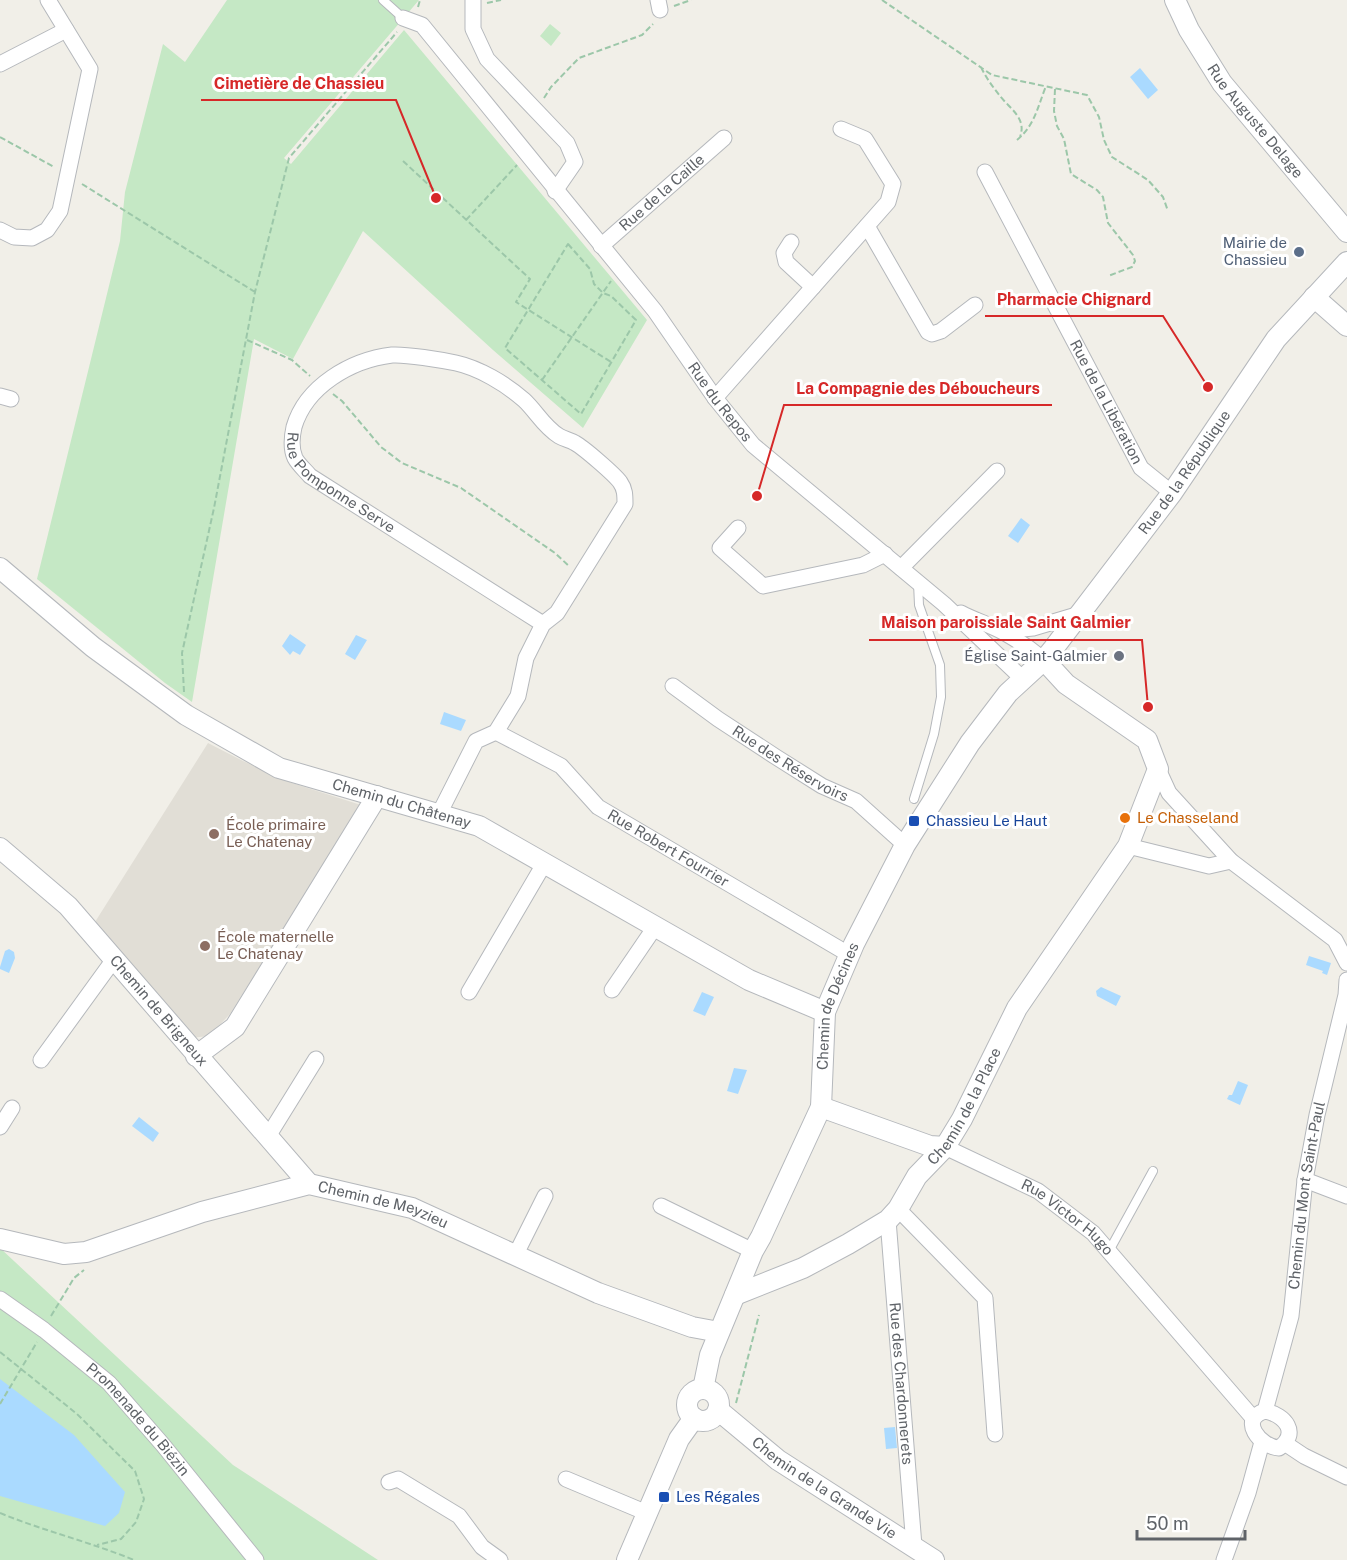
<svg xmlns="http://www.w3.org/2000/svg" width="1347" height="1560" font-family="'Public Sans',sans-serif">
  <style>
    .education { fill: #e1ded6 }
    .green { fill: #c5e8c5 }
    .water { fill: #aadaff }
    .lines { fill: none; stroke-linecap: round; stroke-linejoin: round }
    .service-casing { stroke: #b5b8bc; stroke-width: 10 }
    .minor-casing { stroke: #b5b8bc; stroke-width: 17 }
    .tertiary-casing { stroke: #b5b8bc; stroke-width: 22 }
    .path { stroke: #9cc7a9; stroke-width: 2; stroke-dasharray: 6 3; stroke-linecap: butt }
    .service { stroke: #fff; stroke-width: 8 }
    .minor { stroke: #fff; stroke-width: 15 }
    .tertiary { stroke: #fff; stroke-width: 20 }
    .service-dot { fill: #5c6f8a; stroke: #fff; stroke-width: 2 }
    .worship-dot { fill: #6b7280; stroke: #fff; stroke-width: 2 }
    .food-dot { fill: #e8710a; stroke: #fff; stroke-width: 2 }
    .transit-dot { fill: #1a4fb4; stroke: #fff; stroke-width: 2 }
    .education-dot { fill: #8d6e63; stroke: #fff; stroke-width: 2 }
    .labels { text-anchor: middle; stroke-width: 6; stroke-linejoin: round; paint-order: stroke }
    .street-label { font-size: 15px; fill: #5f6368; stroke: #fff }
    .service-label { font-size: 15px; fill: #4e5e75; stroke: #fff; text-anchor: end }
    .worship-label { font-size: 15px; fill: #5b616d; stroke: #fff; text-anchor: end }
    .food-label { font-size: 15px; fill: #c56008; stroke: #fff; text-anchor: start }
    .transit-label { font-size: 15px; fill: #164399; stroke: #fff; text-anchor: start }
    .education-label { font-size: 15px; fill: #785e54; stroke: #fff; text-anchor: start }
    .leader { fill: none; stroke: #d62828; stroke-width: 2 }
    .callout-dot { fill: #d62828; stroke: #fff; stroke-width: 2 }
    .callout-label { font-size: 16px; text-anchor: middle; font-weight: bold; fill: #d62828; stroke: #fff; stroke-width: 6; stroke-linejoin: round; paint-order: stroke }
  </style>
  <rect width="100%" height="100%" fill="#f1efe8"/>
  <path class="education" d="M208 743 243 761 292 783 361 805 230 1014 209 1036 190 1038 95 922Z"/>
  <path class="green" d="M227 0H419L284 158 291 164 404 30 647 320 583 428 493 350 363 231 293 359 254 339 192 702 165 683 37 579 120 241 125 192 163 44 185 62Z
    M550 24 561 33 551 46 540 36Z
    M0 1248 233 1465 378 1560H0Z"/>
  <path class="water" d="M1140 68 1158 90 1148 99 1130 77Z
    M1021 518 1030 525 1018 543 1008 536Z
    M290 634 306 645 300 655 293 651 290 655 282 646Z
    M356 635 367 640 355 660 345 654Z
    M444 712 466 720 461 731 440 724Z
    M9 949 14 952 15 958 9 973 0 969V967L5 951Z
    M1309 956 1331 963 1327 975 1322 973 1323 971 1306 965Z
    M1101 987 1121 996 1116 1006 1097 996 1096 991Z
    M702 992 714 997 705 1016 693 1011Z
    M734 1068 747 1070 738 1094 727 1091Z
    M1238 1081 1248 1085 1240 1105 1227 1099 1229 1095H1232Z
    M139 1117 159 1133 153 1142 132 1126Z
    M0 1379 74 1435 125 1492 119 1513 105 1526 0 1496Z
    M895 1427 897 1448 886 1449 884 1428Z"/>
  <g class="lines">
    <defs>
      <path id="service" d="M383 0 403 18
        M914 799 934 734 941 697 940 665 919 605 918 583
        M1109 1251 1153 1171"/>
      <g id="minor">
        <path d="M473 0V29L487 59 567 143 575 162 555 191"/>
        <path d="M658 0 660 10"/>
        <path id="s1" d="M403 18 422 25 655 311 715 398 753 445 944 604 1023 679"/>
        <path d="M0 64 66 30"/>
        <path id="s2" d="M985 172 1141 468 1172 493"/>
        <path d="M867 226 928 332 932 334 941 331 975 305"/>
        <path d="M0 230 14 237 32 238 47 230 60 211 90 69 48 0"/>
        <path d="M791 242 784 253 786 262 813 287"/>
        <path id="s3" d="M601 246 724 138"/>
        <path d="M0 396 11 399"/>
        <path d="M715 398 888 202 893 184 865 139 841 129"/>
        <path d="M738 528 720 548 763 586 863 565 885 554"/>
        <path d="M901 568 997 471"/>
        <path d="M961 613C976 621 991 625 1005 633 1019 641 1032 650 1044 660"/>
        <path d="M1002 631 1033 628 1080 614"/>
        <path id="s4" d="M673 686 718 719 776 757 822 786 856 801 905 845"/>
        <path id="s5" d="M496 732 561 766 598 807 850 955"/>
        <path d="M1158 769 1169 793 1231 861 1335 940 1347 963"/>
        <path id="s6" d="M439 814 476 741 496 732 518 696 526 658 543 624 557 613 625 504C625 495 625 489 620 482 614 474 584 448 575 443 570 440 564 439 559 436 544 427 536 411 524 400 506 384 479 368 456 363 441 360 406 354 392 355 351 360 306 386 294 427 292 436 291 449 295 458 298 464 305 470 310 476L543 624"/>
        <path d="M1128 846 1209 866 1231 861"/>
        <path d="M612 990 655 927"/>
        <path d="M469 992 544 864"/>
        <path d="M41 1060 115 958"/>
        <path d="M0 1127 12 1108"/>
        <path d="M267 1138 316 1059"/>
        <path id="s7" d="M945 1147 1038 1191 1093 1233 1253 1418"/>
        <path d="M1305 1180 1347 1196"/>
        <path d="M661 1206 753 1251"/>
        <path d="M898 1209 985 1298 995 1434"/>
        <path id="s8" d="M888 1220 914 1546"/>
        <path d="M516 1254 545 1196"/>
        <path id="s9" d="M0 1299 44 1330 109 1383 163 1445 256 1560"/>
        <path id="s10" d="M1265 1411 1291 1316 1305 1180 1317 1115 1346 995 1347 980"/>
        <path d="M1265 1411C1285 1415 1300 1433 1279 1448 1260 1447 1238 1419 1265 1411Z"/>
        <path d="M1286 1444 1304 1456 1347 1477"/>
        <path d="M566 1479 647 1513"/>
        <path d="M389 1482 398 1479 459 1516 482 1547 500 1560"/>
        <path d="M1224 1560 1248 1493 1262 1442"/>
      </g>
      <g id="tertiary">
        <path id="s11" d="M1175 0 1189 30 1222 83 1347 232"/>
        <path d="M1314 297 1347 326"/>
        <path id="s12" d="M0 568 93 647 186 715 279 768 479 826 749 980 825 1012"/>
        <path id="s13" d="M0 848 68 906 309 1184"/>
        <path d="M196 1056 235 1027 377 796"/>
        <path d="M821 1107 930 1146 945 1147"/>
        <path id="s14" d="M0 1239 64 1254 86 1252 202 1212 309 1184 412 1208 598 1293 692 1327 719 1332"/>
        <path id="s15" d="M735 1295 803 1268 848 1244 888 1220 898 1209 917 1176 945 1147 962 1119 1017 1008 1128 846 1158 769 1147 740 1066 684 1044 660"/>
        <path id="s16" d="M703 1389 710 1355 753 1251 761 1237 821 1107 825 1012 854 944 905 845 970 743 1008 693 1044 660 1053 649 1172 493 1276 339 1347 262"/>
        <circle cx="703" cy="1405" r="16"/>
        <path id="s17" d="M718 1410 778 1460 934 1560"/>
        <path d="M627 1560 679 1439 694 1418"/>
      </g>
    </defs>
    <use href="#service" class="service-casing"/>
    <use href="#minor" class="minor-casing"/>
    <use href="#tertiary" class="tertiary-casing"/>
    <path class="path" d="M882 0 992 75 1087 95 1099 117 1104 140 1112 157 1148 180 1163 197 1168 211
      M487 3 501 0
      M674 6 691 0
      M418 7 420 0
      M981 67C986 78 993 87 1000 96 1010 109 1027 118 1020 137
      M1055 89 1054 111 1057 126 1064 139 1071 174 1097 190 1103 197 1108 223 1133 255 1135 261 1132 267 1108 276
      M544 98 551 87 579 58 642 35 653 24
      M0 137 54 167
      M1017 140C1035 125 1038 106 1046 86
      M403 161 530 279 516 302 611 362
      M82 184 255 292
      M466 220 517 165
      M568 244 590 269 594 284 603 293 611 296 636 320 581 414 505 348Z
      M247 340 292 360 310 376
      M542 380 611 281
      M333 394 342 401 381 447 402 463 461 488 555 553 570 567
      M184 692 182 653 214 508 255 292 289 158 397 32
      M51 1316 74 1278 84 1270
      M0 1352 77 1414 135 1471 144 1499 136 1522 121 1539 97 1545
      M736 1403 759 1315
      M0 1404 37 1342
      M0 1513C44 1531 90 1542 134 1560"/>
    <use href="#service" class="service"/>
    <use href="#minor" class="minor"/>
    <use href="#tertiary" class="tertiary"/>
  </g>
  <circle class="service-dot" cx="1299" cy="252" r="6"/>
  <circle class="worship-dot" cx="1119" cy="656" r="6"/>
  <circle class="food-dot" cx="1125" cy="818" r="6"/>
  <g class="transit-dot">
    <rect x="908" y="815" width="12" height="12" rx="3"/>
    <rect x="658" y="1491" width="12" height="12" rx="3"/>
  </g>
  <g class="education-dot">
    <circle cx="214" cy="834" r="6"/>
    <circle cx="205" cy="946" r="6"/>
  </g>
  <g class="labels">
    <g class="street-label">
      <text dy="5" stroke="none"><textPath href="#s11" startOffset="146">Rue Auguste Delage</textPath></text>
      <text dy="5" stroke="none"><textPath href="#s3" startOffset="81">Rue de la Caille</textPath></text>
      <text dy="5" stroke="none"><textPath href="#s1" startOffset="501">Rue du Repos</textPath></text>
      <text dy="5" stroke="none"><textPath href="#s2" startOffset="260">Rue de la Libération</textPath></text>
      <text dy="5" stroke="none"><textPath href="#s16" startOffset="1054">Rue de la République</textPath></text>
      <text dy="5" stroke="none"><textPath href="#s6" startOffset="870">Rue Pomponne Serve</textPath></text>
      <text dy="5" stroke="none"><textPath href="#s4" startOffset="141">Rue des Réservoirs</textPath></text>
      <text dy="5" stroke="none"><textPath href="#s12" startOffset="472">Chemin du Châtenay</textPath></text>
      <text dy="5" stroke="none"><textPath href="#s5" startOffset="210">Rue Robert Fourrier</textPath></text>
      <text dy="5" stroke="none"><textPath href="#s16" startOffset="410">Chemin de Décines</textPath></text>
      <text dy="5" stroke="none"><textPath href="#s13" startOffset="228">Chemin de Brigneux</textPath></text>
      <text dy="5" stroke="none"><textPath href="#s15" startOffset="309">Chemin de la Place</textPath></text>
      <text dy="5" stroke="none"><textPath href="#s10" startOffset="220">Chemin du Mont Saint-Paul</textPath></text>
      <text dy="5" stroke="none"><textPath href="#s14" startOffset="398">Chemin de Meyzieu</textPath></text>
      <text dy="5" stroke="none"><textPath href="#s7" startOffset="142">Rue Victor Hugo</textPath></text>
      <text dy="5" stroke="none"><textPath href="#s8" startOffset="164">Rue des Chardonnerets</textPath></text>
      <text dy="5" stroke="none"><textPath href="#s9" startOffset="184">Promenade du Biézin</textPath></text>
      <text dy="5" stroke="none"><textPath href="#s17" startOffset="132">Chemin de la Grande Vie</textPath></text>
    </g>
    <g class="service-label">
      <text x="1287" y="248">Mairie de<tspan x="1287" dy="17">Chassieu</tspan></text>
    </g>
    <g class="worship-label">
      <text x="1107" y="661">Église Saint-Galmier</text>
    </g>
    <g class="food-label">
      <text x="1137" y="823">Le Chasseland</text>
    </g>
    <g class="transit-label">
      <text x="926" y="826">Chassieu Le Haut</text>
      <text x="676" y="1502">Les Régales</text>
    </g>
    <g class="education-label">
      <text x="226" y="830">École primaire<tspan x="226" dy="17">Le Chatenay</tspan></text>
      <text x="217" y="942">École maternelle<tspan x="217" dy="17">Le Chatenay</tspan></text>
    </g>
  </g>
  <path class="leader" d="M436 198L396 100H201M1208 387L1163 316H985M757 496L784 405H1052M1148 707L1142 640H869"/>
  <g class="callout-dot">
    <circle cx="436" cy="198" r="6"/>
    <circle cx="1208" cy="387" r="6"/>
    <circle cx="757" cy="496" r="6"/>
    <circle cx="1148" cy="707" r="6"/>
  </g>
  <g class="callout-label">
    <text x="299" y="89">Cimetière de Chassieu</text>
    <text x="1074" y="305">Pharmacie Chignard</text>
    <text x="918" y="394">La Compagnie des Déboucheurs</text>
    <text x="1006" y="628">Maison paroissiale Saint Galmier</text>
  </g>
  <path d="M1137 1530v9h108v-9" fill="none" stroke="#5f6368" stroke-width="3"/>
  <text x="1146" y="1530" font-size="18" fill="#5f6368" stroke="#ffffff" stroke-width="4.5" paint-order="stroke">50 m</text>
</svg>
